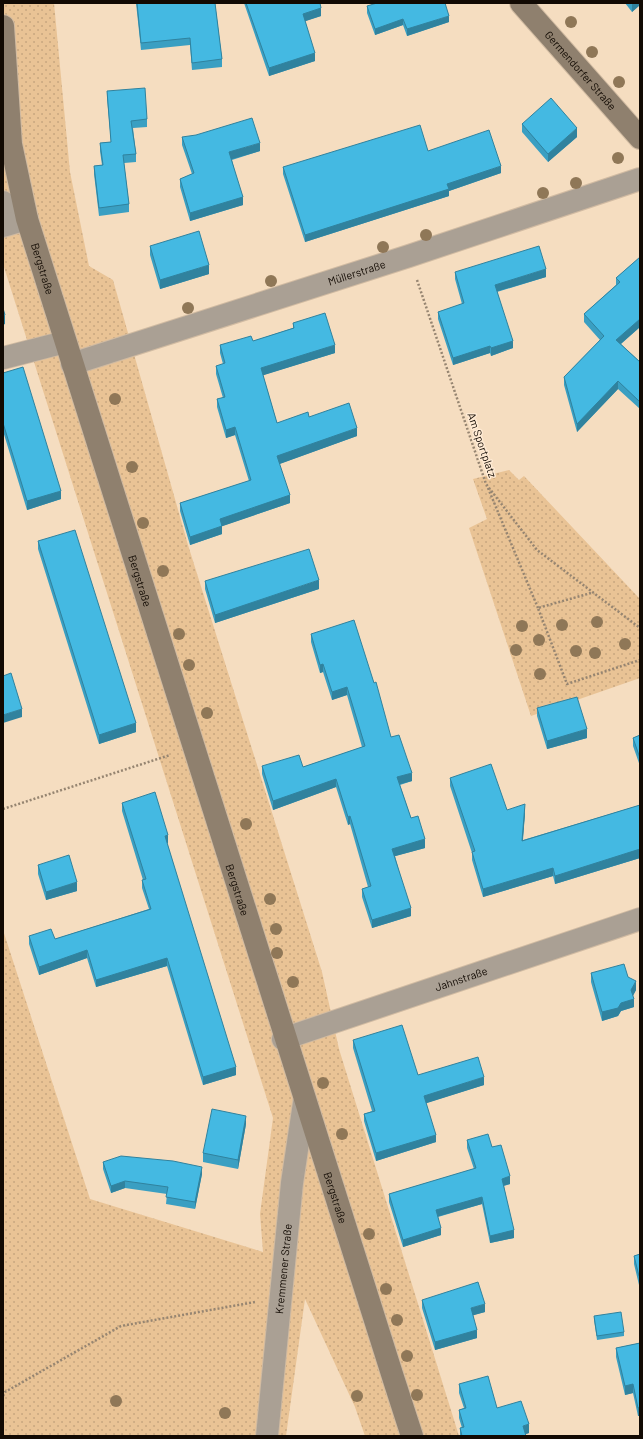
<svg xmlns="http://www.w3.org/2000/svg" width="643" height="1439" font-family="Barlow,sans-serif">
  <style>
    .grass { fill: url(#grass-dots) }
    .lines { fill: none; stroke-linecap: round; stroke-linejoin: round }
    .street-casing { stroke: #d1bba2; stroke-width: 24 }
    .secondary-casing { stroke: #d1bba2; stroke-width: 24 }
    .path { stroke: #968571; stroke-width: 2.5; stroke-dasharray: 2 2; stroke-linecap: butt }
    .street { stroke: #aaa094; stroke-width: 22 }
    .secondary { stroke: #8f806e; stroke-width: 22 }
    .tree { fill: #8f7757 }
    .wall { fill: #3a9fc2 }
    .shaded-wall { fill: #30829e }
    .building { fill: #44b9e2; stroke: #30829e }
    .labels { text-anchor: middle; stroke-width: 3; stroke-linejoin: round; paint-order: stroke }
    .street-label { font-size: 11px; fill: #120a03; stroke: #ffebd4 }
  </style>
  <defs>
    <pattern id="grass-dots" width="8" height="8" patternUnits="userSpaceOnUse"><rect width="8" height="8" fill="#e9c395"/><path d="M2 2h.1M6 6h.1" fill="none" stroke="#c7a67f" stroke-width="1.8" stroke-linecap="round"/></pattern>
  </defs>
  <rect width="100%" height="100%" fill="#f5ddc0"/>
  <path class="grass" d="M3 3H54L70 172 89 266 113 280 188 545 322 972 339 1049 459 1436H365L355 1407 305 1299 286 1436H3V930L90 1199 263 1252 260 1214 273 1118 3 264Z
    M509 470 519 480 524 476 640 599V678L531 716 469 528 487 519 473 479Z"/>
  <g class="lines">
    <defs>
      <g id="street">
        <path d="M3 202 27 219"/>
        <path d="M3 226 27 219"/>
        <path d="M3 358 65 342"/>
        <path id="s1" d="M72 364 409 256 640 179"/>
        <path id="s2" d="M283 1039 640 919"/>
        <path id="s3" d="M267 1436 292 1183 304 1103"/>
      </g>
      <g id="secondary">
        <path id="s4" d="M521 3 640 138"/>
        <path id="s5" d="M3 26 11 144 27 219C153 625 281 1031 412 1436"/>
      </g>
    </defs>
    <use href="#street" class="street-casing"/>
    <use href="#secondary" class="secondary-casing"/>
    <path class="path" d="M417 280 486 484 537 550 640 628
      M488 488 538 608
      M591 593 538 608 567 684 640 660
      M3 809 170 755
      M3 1396 5 1392 121 1326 255 1302"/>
    <use href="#street" class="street"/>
    <use href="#secondary" class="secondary"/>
  </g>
  <g class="tree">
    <circle cx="571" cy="22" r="6"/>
    <circle cx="592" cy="52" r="6"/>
    <circle cx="619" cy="82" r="6"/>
    <circle cx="618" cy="158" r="6"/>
    <circle cx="576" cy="183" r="6"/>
    <circle cx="543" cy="193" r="6"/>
    <circle cx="426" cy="235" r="6"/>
    <circle cx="383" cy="247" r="6"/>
    <circle cx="271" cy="281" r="6"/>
    <circle cx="188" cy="308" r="6"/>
    <circle cx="115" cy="399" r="6"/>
    <circle cx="132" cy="467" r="6"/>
    <circle cx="143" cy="523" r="6"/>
    <circle cx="163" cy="571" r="6"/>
    <circle cx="597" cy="622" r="6"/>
    <circle cx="562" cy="625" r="6"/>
    <circle cx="522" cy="626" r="6"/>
    <circle cx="179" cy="634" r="6"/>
    <circle cx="539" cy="640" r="6"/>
    <circle cx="625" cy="644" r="6"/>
    <circle cx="516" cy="650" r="6"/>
    <circle cx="576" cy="651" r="6"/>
    <circle cx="595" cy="653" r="6"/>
    <circle cx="189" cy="665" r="6"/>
    <circle cx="540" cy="674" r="6"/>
    <circle cx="207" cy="713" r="6"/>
    <circle cx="246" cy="824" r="6"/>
    <circle cx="270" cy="899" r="6"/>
    <circle cx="276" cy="929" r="6"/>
    <circle cx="277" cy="953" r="6"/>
    <circle cx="293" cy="982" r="6"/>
    <circle cx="323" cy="1083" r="6"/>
    <circle cx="342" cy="1134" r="6"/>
    <circle cx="369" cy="1234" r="6"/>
    <circle cx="386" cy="1289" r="6"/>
    <circle cx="397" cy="1320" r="6"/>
    <circle cx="407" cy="1356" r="6"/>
    <circle cx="417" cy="1395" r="6"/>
    <circle cx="357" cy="1396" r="6"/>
    <circle cx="116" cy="1401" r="6"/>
    <circle cx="225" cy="1413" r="6"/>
  </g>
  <path class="wall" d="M136 3H215L222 59V67L192 70 190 45 141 50Z
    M244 3H320L321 16 305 21 315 61 269 76Z
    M625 3H640V5L632 12Z
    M367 6 449 22 407 36 403 25 375 35 367 13Z
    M107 91 147 119V127L133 128 136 154V162L124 163 129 204V212L99 216 94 174V166L102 165 100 151V143L111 142 107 98Z
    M522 124 577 137 548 162 522 132Z
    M182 137 260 151 232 160 243 205 190 221 180 187V179L192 174 182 145Z
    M428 151 501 173 449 191V196L305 242 283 174V167Z
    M150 246 209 274 160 289 150 255Z
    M640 257V327L621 344 640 362V409L618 389 577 432 564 385V377L600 340 584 322V314L616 285V278Z
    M455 272 546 277 497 292 513 348 491 356 490 353 453 365 438 319V312L462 304 455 279Z
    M293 323 335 353 263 375 277 423 309 417 357 436 279 464 290 503 222 526V534L190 545 180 511V503L249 481 235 435 226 438 217 407V399L223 398 216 374V366L223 364 220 353V345L253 341 293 328Z
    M3 373 61 499 27 510 3 431Z
    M38 541 136 732 99 744 38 549Z
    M205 581 319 589 215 623 205 589Z
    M311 634 391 737 412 781 400 785 411 818 425 848 395 856 411 916 372 928 362 897V889L368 887 350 824 348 825 336 787 273 810 262 774V766L303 767 362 747 347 695 332 700 323 672 320 673 311 642Z
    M537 708 587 738 547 749 537 716Z
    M640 735V766L633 746V738Z
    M450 778 507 810 525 813 523 840 640 805V858L555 884 553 876 483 897 472 860V853L450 786Z
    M122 803 168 843H167L236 1075 203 1085 167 966 96 987 87 958 39 975 29 944V936L55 939 149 909 142 888V880H143L122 811Z
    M38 865 77 891 46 900 38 874Z
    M591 973 628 977 636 990 633 996 634 1007 621 1011 618 1016 602 1021 591 982Z
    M353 1040 418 1075 484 1085 426 1103 436 1142 376 1161 364 1121V1114L372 1111 353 1048Z
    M246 1124 238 1169 203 1162V1153Z
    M467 1140 492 1147 510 1184 504 1186 514 1238 490 1243 482 1204 438 1217 441 1235 403 1247 389 1202V1194L474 1169 467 1148Z
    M103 1162 202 1174 195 1209 166 1204 167 1194 125 1188 111 1193 103 1169Z
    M640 1254V1285H639L634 1264V1256Z
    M422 1300 485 1312 473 1315 477 1338 435 1350 422 1308Z
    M594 1316 624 1332V1336L597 1340 594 1320Z
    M640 1343V1416H638L633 1393 625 1395 616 1357V1348Z
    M459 1384 497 1408 529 1433 525 1434 526 1436H460V1428H462L459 1418V1410L464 1408 459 1393Z"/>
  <path class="shaded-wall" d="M633 3H640V5L632 12V4Z
    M321 8V16L303 22V14Z
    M449 16V22L407 36V29Z
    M403 19V25L375 35V29Z
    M315 53V61L269 76V68Z
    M577 128V137L548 162V154Z
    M260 143V151L229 160V152Z
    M501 166V173L449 191V196L305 242V235L447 184Z
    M243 197V205L190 221V213Z
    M209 265V274L160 289V280Z
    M546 269V277L495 292V285Z
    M5 315V324L3 325V316Z
    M640 319V327L616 348V340Z
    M513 341V348L491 356V348Z
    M335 345V353L261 376V368Z
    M490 346V353L453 365V358Z
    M618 381V389L577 432V424Z
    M235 427V435L226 438V430Z
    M357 428V436L277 465V456Z
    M61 491V499L27 510V501Z
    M290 495V503L220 527V519Z
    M222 526V534L190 545V537Z
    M319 580V589L215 623V615Z
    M323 664V672L320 673V665Z
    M347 687V695L332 700V692Z
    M22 709V717L3 723V715Z
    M136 723V732L99 744V735Z
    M587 729V738L547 749V741Z
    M412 773V781L397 785V777Z
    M336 779V787L273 810V801Z
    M525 804V813L522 849V841Z
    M350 816V824L348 825V817Z
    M168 835V843L165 844V836Z
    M425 839V848L392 857V849Z
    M640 849V858L555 884V876Z
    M553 868V876L483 897V889Z
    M77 882V891L46 900V892Z
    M411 908V916L372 928V920Z
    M87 950V958L39 975V967Z
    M167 958V966L96 987V980Z
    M636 981V990L631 999V990Z
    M634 999V1007L621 1011 618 1016 602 1021V1012L621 1003Z
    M236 1067V1075L203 1085V1077Z
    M484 1077V1085L424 1104V1096Z
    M246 1116V1124L238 1169V1160Z
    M436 1135V1142L376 1161V1153Z
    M202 1167V1174L195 1209V1202Z
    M510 1176V1184L502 1186V1179Z
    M125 1181V1188L111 1193V1186Z
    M482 1197V1204L436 1217V1210Z
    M441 1228V1235L403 1247V1240Z
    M514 1230V1238L490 1243V1236Z
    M639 1276H640V1285H639Z
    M485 1304V1312L471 1316V1308Z
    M477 1330V1338L435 1350V1342Z
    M633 1384V1393L625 1395V1386Z
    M640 1407V1416H638V1408Z
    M529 1424V1433L523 1435V1426Z"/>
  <path class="building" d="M137 3H215L222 59 192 63 190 38 141 43Z
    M246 3H320L321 8 303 14 315 53 269 68Z
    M377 3H445L449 16 407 29 403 19 375 29 367 6Z
    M145 88 147 119 131 121 136 154 123 155 129 204 99 208 94 166 103 165 100 143 111 142 107 91Z
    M551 98 577 128 548 154 522 124Z
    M252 118 260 143 229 152 243 197 190 213 180 179 194 173 182 137 196 135Z
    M420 125 428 151 489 130 501 166 447 184 449 189 305 235 283 167Z
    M199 231 209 265 160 280 150 246Z
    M539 246 546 269 495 285 513 341 491 348 490 346 453 358 438 312 464 303 455 272Z
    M640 257V319L616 340 640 362V402L618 381 577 424 564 377 604 336 584 314 620 282 616 278Z
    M3 308 5 315 3 316Z
    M325 313 335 345 261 368 277 423 308 412 309 417 349 403 357 428 277 456 290 495 220 519 222 526 190 537 180 503 251 480 235 427 226 430 217 399 225 397 216 366 225 363 220 345 251 336 253 341 294 328 293 323Z
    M23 367 61 491 27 501 3 423V373Z
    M75 530 136 723 99 735 38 541Z
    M309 549 319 580 215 615 205 581Z
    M354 620 374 683 376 682 391 737 399 735 412 773 397 777 411 818 418 816 425 839 392 849 411 908 372 920 362 889 371 886 350 816 348 817 336 779 273 801 262 766 299 755 303 767 365 746 347 687 332 692 323 664 320 665 311 634Z
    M11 673 22 709 3 715V676Z
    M577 697 587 729 547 741 537 708Z
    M640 735V758L633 738Z
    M491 764 507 810 525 804 522 841 640 805V849L555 876 553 868 483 889 472 852 475 851 450 778Z
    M155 792 168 835 165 836 236 1067 203 1077 167 958 96 980 87 950 39 967 29 936 51 929 55 939 151 909 142 880 146 879 122 803Z
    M69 855 77 882 46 892 38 865Z
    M624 964 628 977 636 981 631 990 634 999 621 1003 618 1008 602 1012 591 973Z
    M402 1025 418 1075 478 1057 484 1077 424 1096 436 1135 376 1153 364 1114 375 1111 353 1040Z
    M212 1109 246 1116 238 1160 203 1153Z
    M488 1134 492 1147 501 1145 510 1176 502 1179 514 1230 490 1236 482 1197 436 1210 441 1228 403 1240 389 1194 476 1168 467 1140Z
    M121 1156 173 1161 202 1167 195 1202 166 1197 168 1187 125 1181 111 1186 103 1162Z
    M640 1254V1276H639L634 1256Z
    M478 1282 485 1304 471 1308 477 1330 435 1342 422 1300Z
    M621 1312 624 1332 597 1336 594 1316Z
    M640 1343V1407L638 1408 633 1384 625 1386 616 1348Z
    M488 1376 497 1408 521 1401 529 1424 523 1426 526 1436H462L460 1428 464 1427 459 1410 466 1408 459 1384Z"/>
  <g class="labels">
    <g class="street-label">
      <text dy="4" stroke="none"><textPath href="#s4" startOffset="90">Germendorfer Straße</textPath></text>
      <text dy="4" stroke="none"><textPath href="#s5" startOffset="247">Bergstraße</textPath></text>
      <text dy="4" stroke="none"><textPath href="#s1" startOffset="299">Müllerstraße</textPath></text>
      <text transform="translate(482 445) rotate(71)" y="4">Am Sportplatz</text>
      <text dy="4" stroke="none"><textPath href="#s5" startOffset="574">Bergstraße</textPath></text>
      <text dy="4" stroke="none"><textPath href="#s5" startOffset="898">Bergstraße</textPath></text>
      <text dy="4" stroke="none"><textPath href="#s2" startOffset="188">Jahnstraße</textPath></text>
      <text dy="4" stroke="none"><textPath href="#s5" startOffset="1221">Bergstraße</textPath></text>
      <text dy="4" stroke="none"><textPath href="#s3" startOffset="168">Kremmener Straße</textPath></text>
    </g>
  </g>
  <rect width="643" height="1439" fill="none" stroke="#120a03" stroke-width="8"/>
</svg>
